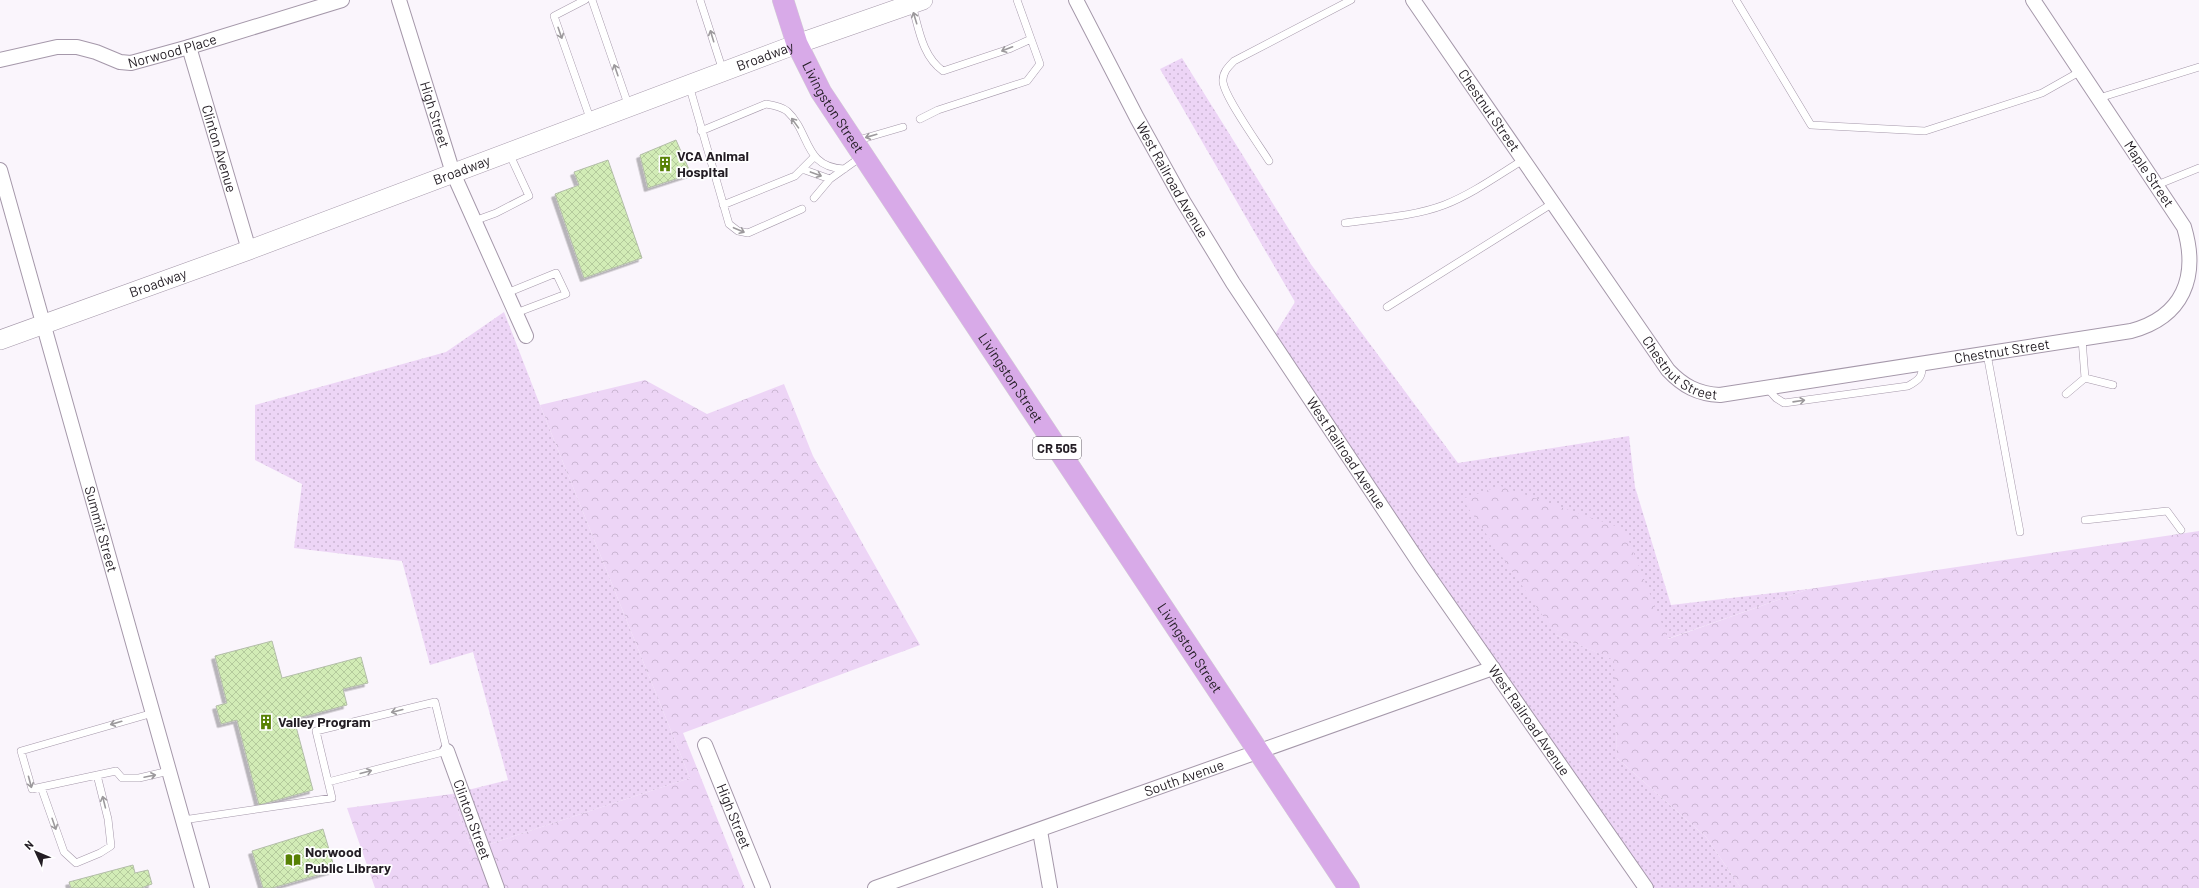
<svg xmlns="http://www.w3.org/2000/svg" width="2199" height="888" font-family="Barlow,sans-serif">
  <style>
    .grass { fill: url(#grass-dots) }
    .forest { fill: url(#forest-crowns) }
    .building { fill: url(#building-cross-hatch); stroke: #b3bda9; filter: url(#shadow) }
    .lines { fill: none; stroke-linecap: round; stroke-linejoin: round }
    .lane-casing { stroke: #a598aa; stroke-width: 8 }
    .street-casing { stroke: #a598aa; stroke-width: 16 }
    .secondary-casing { stroke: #a598aa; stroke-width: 20 }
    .primary-casing { stroke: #d3d2d3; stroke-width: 22 }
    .lane { stroke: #fff; stroke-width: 7 }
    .street { stroke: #fff; stroke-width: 14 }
    .secondary { stroke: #fff; stroke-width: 19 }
    .primary { stroke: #d8aae8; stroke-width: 21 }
    .oneway { stroke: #9c999c }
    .labels { text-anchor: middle; stroke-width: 3.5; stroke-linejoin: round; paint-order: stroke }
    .shield { fill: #fff; stroke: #656166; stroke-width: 1 }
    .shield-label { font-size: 13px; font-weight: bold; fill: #231d24 }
    .street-label { font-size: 14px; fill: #231d24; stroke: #fff }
    .poi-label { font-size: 14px; font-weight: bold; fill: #231d24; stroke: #fff; text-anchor: start }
  </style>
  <defs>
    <pattern id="grass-dots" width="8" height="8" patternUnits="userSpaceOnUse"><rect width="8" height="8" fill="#edd5f6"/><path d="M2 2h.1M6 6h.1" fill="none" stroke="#cbb6d3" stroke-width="1.8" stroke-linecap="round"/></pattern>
    <pattern id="forest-crowns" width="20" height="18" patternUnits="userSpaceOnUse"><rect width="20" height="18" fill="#edd5f6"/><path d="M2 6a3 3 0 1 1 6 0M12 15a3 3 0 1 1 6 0" fill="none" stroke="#cbb6d3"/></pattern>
    <pattern id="building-cross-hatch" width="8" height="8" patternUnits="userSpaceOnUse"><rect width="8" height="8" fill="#d2ecb6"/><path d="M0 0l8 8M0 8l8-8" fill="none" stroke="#b4ca9c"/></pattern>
    <filter id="shadow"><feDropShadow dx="-3.5" dy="3.5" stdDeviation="0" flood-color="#0004"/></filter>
  </defs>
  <rect width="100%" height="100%" fill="#faf5fc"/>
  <path class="grass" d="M1182 58 1310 263 1458 463 1629 436 1635 487 1671 605 1809 589 1667 639 1623 529 1556 635 1615 660 1617 758 1706 837 1741 888H1644L1272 339 1295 302 1160 69Z
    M504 312 540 405 690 778 472 850 452 794 508 780 473 652 430 665 402 561 294 548 302 484 255 460V405L446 352Z"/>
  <path class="forest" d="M645 380 707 414 784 384 813 456 920 645 683 733 745 888H375L347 808 452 794 472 850 690 778 540 405Z
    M1500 486 1624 529 1668 639 1809 589 2199 531V888H1741L1706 837 1617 758 1614 660 1556 635 1462 499Z"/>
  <path class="building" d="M676 140 691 174 648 188 640 155Z
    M608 160 642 258 584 278 555 194 579 185 574 172Z
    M272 641 282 678 361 657 368 683 343 689 347 705 294 719 313 790 259 805 237 720 221 724 216 706 227 703 215 656Z
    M323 829 335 870 272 888H263L252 851Z
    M133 865 135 873 148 870 152 884 141 888H71L69 882Z"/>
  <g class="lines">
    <defs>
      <path id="lane" d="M585 0 554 16 591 121
        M592 0 629 107
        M700 0 723 71
        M1736 0 1811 125 1925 131 2042 93 2081 71
        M912 5C919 29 922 56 943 71L1009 49 1031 39 1017 0
        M689 85 729 224 738 231 748 233 802 209
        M2099 98 2199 67
        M920 119 938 110 1027 81 1040 64 1031 39
        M701 131 766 104C772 105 782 107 787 111 811 133 803 167 844 169
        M855 141 903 127
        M1269 161C1259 145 1225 98 1223 82 1222 73 1228 67 1234 61L1351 0
        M802 169 830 179
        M2157 185 2199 168
        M814 198 830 179 861 157
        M723 205 795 176 814 157
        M474 221 496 213 529 196 509 153
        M1345 223C1377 218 1412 217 1444 205 1472 194 1497 176 1523 160
        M507 293 556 273 566 294 516 313
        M1387 307 1553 203
        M2082 339 2085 378 2113 385
        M1987 354 2020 532
        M1767 388 1776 398 1784 403 1908 386C1919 380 1923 377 1922 364
        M2066 394 2085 378
        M2085 520 2167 511 2181 530
        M153 713 21 751 32 789 116 771 122 778H139L169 771
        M41 787 64 852 76 863 100 853 111 846 108 819 97 775
        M183 820 332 798 316 731 435 702 447 751 328 782"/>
      <g id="street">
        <path id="s1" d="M399 0 453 173 526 336"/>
        <path id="s2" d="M1076 0 1137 118 1183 201 1233 283 1422 567 1646 888"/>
        <path id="s3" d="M1413 0 1668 370C1683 386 1698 394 1720 395L2131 331C2183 317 2199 277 2184 227L2033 0"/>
        <path id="s4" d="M189 47 249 250"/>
        <path id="s5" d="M0 60 57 47H77L96 52 120 62 131 63 189 47 342 0"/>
        <path id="s6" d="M0 170 202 888"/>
        <path id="s7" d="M705 745 763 888"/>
        <path id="s8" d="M447 751 497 888"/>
        <path d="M1040 831 1050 888"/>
        <path id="s9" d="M875 888 1493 668"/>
      </g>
      <g id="secondary">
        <path id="s10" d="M0 340 249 250 797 44 923 0"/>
      </g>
      <g id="primary">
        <path id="s11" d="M783 0 797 44 821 92 1349 888"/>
      </g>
    </defs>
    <use href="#lane" class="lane-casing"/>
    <use href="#street" class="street-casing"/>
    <use href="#secondary" class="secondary-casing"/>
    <use href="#primary" class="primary-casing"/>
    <use href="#lane" class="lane"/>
    <use href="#street" class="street"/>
    <use href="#secondary" class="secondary"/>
    <use href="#primary" class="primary"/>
  </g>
  <defs><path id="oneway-shaft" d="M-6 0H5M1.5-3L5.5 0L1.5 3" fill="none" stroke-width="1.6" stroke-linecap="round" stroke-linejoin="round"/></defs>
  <g class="oneway">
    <use href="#oneway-shaft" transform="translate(915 18) rotate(-107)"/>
    <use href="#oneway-shaft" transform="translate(560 33) rotate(71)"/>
    <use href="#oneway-shaft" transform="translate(712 36) rotate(-107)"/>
    <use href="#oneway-shaft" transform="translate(1007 49) rotate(159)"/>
    <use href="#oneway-shaft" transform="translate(616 70) rotate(-109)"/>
    <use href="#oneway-shaft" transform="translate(795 123) rotate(-126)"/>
    <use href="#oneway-shaft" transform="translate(871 136) rotate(164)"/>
    <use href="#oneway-shaft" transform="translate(816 174) rotate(20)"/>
    <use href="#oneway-shaft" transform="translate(739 230) rotate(23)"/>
    <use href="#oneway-shaft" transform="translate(1799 401) rotate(-8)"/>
    <use href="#oneway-shaft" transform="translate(397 711) rotate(166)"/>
    <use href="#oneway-shaft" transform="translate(116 723) rotate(164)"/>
    <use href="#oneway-shaft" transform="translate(366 772) rotate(-15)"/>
    <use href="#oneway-shaft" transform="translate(150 776) rotate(-12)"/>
    <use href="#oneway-shaft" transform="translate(30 782) rotate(75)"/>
    <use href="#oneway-shaft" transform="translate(104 802) rotate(-104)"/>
    <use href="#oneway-shaft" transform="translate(54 824) rotate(71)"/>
  </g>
  <defs>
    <symbol id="building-bare" viewBox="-9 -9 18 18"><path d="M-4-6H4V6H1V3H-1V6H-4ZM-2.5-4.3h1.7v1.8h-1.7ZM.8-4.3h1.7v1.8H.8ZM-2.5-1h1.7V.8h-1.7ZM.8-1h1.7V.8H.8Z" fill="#578104" stroke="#fff" stroke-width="2.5" paint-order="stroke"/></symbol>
    <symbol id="library-bare" viewBox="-9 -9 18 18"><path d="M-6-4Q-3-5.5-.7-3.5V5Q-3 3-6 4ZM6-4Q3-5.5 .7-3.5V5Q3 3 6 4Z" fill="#578104" stroke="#fff" stroke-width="2.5" paint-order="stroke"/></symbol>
  </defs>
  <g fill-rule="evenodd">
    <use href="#building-bare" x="654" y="153" width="22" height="22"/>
    <use href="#building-bare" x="255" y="711" width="22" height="22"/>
    <use href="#library-bare" x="282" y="849" width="22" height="22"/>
  </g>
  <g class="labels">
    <rect class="shield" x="1033" y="437" width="48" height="22" rx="3"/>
    <g class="shield-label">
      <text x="1057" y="453">CR 505</text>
    </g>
    <g class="street-label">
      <text dy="5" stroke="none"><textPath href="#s5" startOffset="178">Norwood Place</textPath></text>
      <text dy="5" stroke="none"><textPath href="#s10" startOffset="816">Broadway</textPath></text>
      <text dy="5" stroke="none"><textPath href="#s11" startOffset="119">Livingston Street</textPath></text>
      <text dy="5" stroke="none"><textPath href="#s3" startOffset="134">Chestnut Street</textPath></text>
      <text dy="5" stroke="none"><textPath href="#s1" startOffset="120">High Street</textPath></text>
      <text dy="5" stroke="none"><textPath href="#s4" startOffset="106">Clinton Avenue</textPath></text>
      <text dy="5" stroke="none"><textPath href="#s10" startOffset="492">Broadway</textPath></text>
      <text transform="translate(2149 174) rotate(56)" y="5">Maple Street</text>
      <text dy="5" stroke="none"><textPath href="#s2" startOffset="204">West Railroad Avenue</textPath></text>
      <text dy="5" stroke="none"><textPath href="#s10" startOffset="168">Broadway</textPath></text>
      <text dy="5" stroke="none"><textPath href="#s3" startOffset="794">Chestnut Street</textPath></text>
      <text dy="5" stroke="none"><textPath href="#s3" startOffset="458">Chestnut Street</textPath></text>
      <text dy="5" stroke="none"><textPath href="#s11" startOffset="443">Livingston Street</textPath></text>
      <text dy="5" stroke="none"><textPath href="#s2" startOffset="528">West Railroad Avenue</textPath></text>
      <text dy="5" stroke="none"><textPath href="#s6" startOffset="373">Summit Street</textPath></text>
      <text dy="5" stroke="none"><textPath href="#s11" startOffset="767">Livingston Street</textPath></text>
      <text dy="5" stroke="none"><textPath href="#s2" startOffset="852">West Railroad Avenue</textPath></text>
      <text dy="5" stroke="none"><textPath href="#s9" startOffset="328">South Avenue</textPath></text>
      <text dy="5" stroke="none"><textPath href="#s7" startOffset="77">High Street</textPath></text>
      <text dy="5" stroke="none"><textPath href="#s8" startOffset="73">Clinton Street</textPath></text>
    </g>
    <g class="poi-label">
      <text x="677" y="161">VCA Animal<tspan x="677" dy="16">Hospital</tspan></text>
      <text x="278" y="727">Valley Program</text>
      <text x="305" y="857">Norwood<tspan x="305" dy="16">Public Library</tspan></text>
    </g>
  </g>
  <g transform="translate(36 852) rotate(314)" stroke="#ffffff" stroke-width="3" paint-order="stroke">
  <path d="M0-3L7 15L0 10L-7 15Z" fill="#231d24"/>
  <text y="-6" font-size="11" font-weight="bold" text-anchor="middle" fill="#231d24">N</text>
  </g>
</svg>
